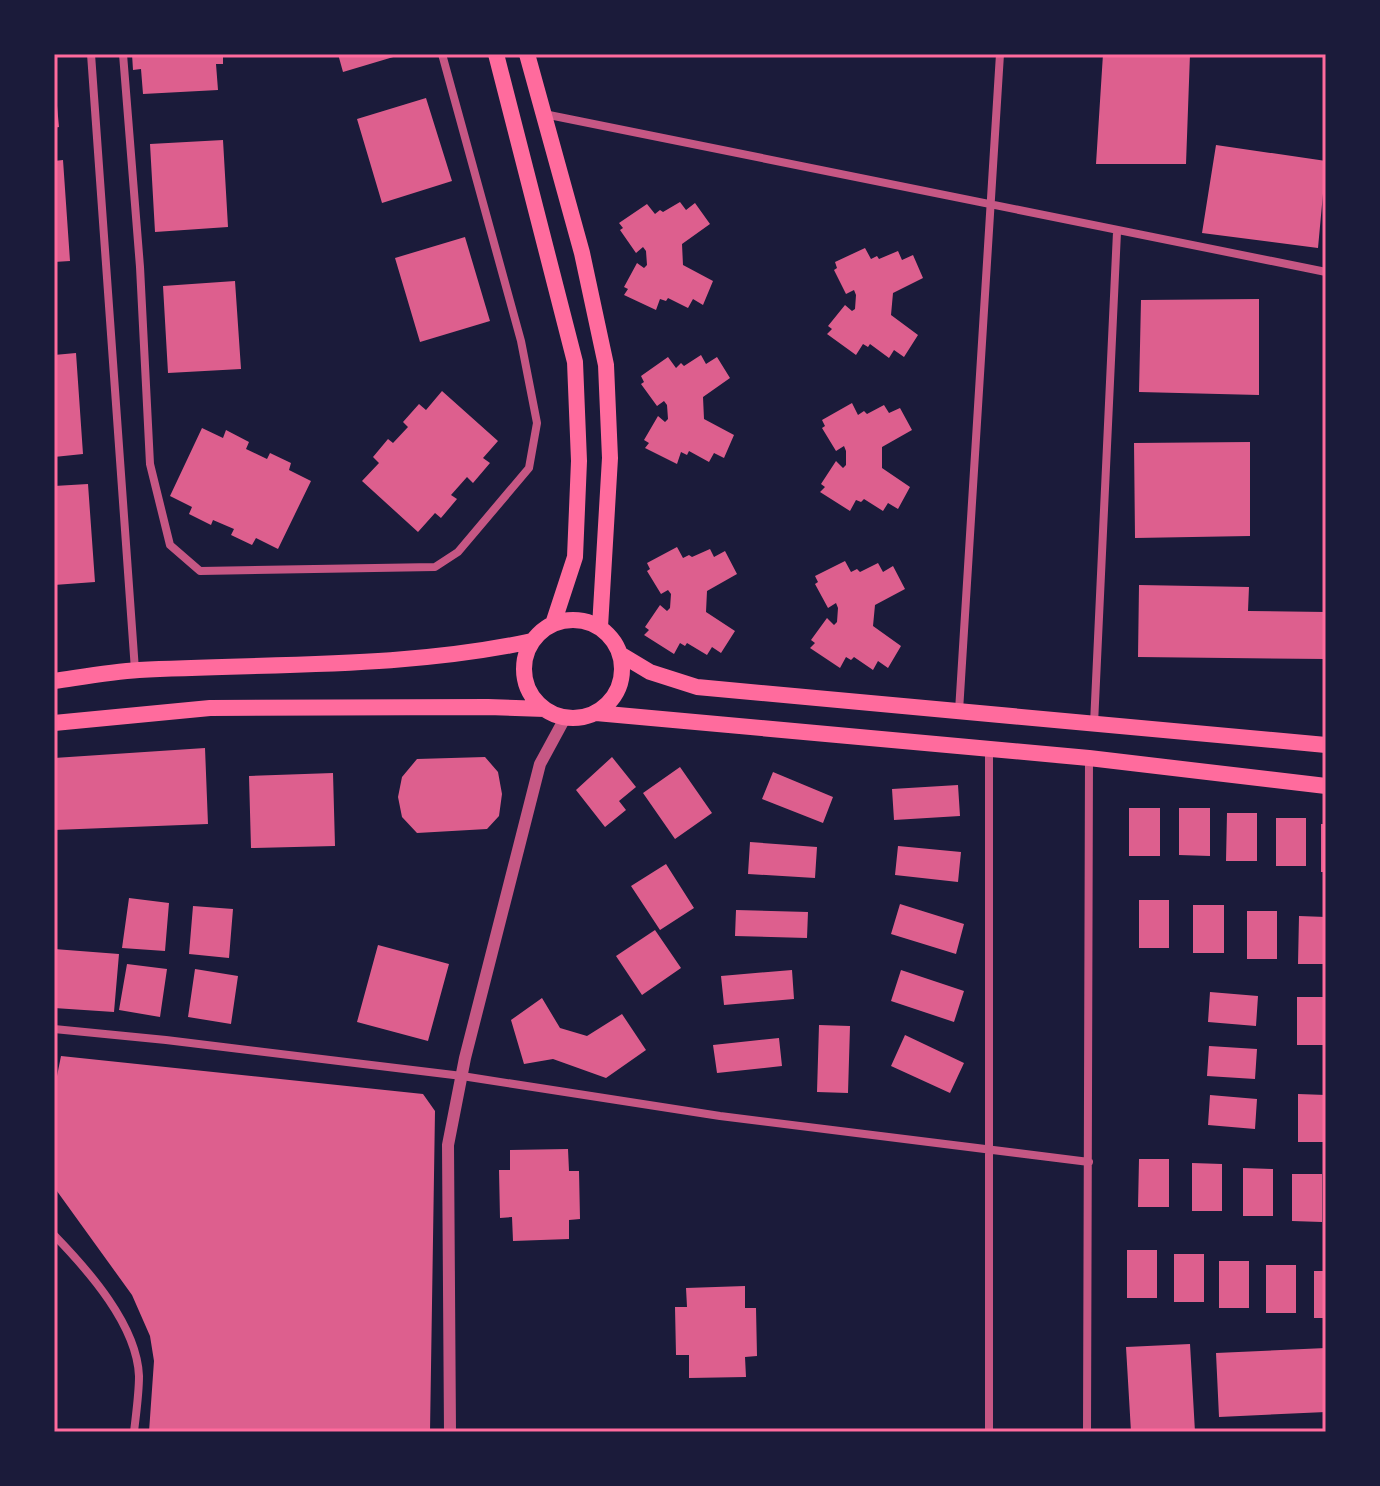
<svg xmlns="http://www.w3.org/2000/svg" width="1380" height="1486" font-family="Signika,sans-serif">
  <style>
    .building { fill: #dd5f8e }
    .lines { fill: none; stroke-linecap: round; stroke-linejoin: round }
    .minor { stroke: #c65784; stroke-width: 8 }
    .tertiary { stroke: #c65784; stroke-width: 12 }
    .primary { stroke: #ff6b9d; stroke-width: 16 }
    .neatline { fill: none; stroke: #ff6b9d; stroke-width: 3 }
  </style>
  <rect width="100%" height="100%" fill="#1b1b3a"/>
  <path class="building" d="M132 54H223V64H216L218 90 143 94 141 69 133 70Z
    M338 54H400V55L343 72Z
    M1103 54H1190L1186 164H1096Z
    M54 95H56L59 127 54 128Z
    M426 98 452 181 382 203 357 119Z
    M223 140 228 227 155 232 150 144Z
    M1216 145 1326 161 1318 248 1202 233Z
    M63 160 70 261 54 262V161Z
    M680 202 686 210 695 203 710 224 682 244 683 265 713 281 703 305 693 299 688 308 668 298 666 301 660 299 656 310 624 295 628 289 624 287 637 263 644 268 647 265 646 251 643 247 636 253 620 230 623 228 619 223 647 204 655 214 660 210 663 212Z
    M465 237 490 321 420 342 395 258Z
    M865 248 871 259 877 256 879 259 898 251 902 260 913 255 923 278 893 293 891 315 918 335 904 357 894 350 889 358 870 344 868 347 863 344 856 355 827 334 832 329 828 326 845 305 852 311 855 309 856 295 854 290 846 294 834 270 837 268 835 262Z
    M235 281 241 369 168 373 163 286Z
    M1259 299V395L1139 392 1141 300Z
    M76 353 83 454 54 457V355Z
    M701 355 706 364 717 357 730 378 703 397 704 419 734 435 724 458 714 453 709 462 689 451 687 455 681 452 677 464 645 448 649 443 644 440 658 416 665 422 668 419 667 405 664 401 657 406 641 384 644 382 641 376 668 357 676 368 681 363 684 366Z
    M442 391 498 441 483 458 490 463 473 483 467 477 451 495 457 499 441 518 435 513 418 532 362 481 379 463 373 457 388 439 393 443 408 427 403 422 419 404 426 410Z
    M852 403 858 415 864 411 867 414 884 405 889 413 900 408 912 430 882 447V468L910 487 898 509 888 503 883 511 864 499 861 502 856 500 850 511 820 492 825 487 821 484 836 461 843 468 846 465V451L844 446 836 451 822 428 825 426 822 420Z
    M202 428 223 438 226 430 249 442 246 449 267 459 270 453 291 463 289 470 311 481 278 549 256 538 252 545 231 535 234 529 213 520 211 525 189 514 192 507 170 496Z
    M1250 442V536L1135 538 1134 443Z
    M88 484 95 582 54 585V486Z
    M677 547 683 558 689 555 692 557 710 549 714 557 725 551 737 574 707 591 706 612 735 631 721 653 712 647 707 655 687 643 685 646 680 643 674 654 644 635 649 630 645 627 660 605 667 611 670 608 671 594 668 590 661 594 647 571 650 569 647 563Z
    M845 561 851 572 857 569 860 572 878 563 883 572 893 566 905 589 875 605 873 626 901 646 888 668 878 661 873 670 854 657 851 660 846 657 840 668 810 648 815 643 811 640 827 618 834 625 837 622 838 608 836 603 828 608 815 584 818 582 815 576Z
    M1139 585 1249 587 1248 611 1326 612V659L1138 657Z
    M205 748 208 824 54 830V758Z
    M485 757 498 772 502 794 499 816 487 829 417 833 402 817 398 797 402 777 417 759Z
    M612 757 636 787 619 801 626 810 605 827 576 790Z
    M680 767 712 813 675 839 643 793Z
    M773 772 833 797 823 823 762 799Z
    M333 773 335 846 251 848 249 776Z
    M958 785 960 816 894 820 892 789Z
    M1129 808H1160V856H1129Z
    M1179 808H1210V856L1179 855Z
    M1227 813H1257V861H1226Z
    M1276 818H1306V866H1276Z
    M1321 824H1326V872H1321Z
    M750 842 817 847 815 878 748 874Z
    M898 846 961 852 958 882 895 875Z
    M666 864 694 908 660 930 631 886Z
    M129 898 169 903 165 951 122 948Z
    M1139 900H1169V948H1139Z
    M900 904 964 924 956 954 891 934Z
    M1193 905H1224V953H1193Z
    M193 906 233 909 229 958 189 954Z
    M736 910 808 912 807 938 735 936Z
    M1247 911H1277V959H1247Z
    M1299 916 1326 917V964H1298Z
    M655 930 681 968 642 995 616 956Z
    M378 945 449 964 428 1041 357 1022Z
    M54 949 119 954 114 1012 54 1008Z
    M127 964 167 969 160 1017 119 1010Z
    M195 969 238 976 231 1024 188 1017Z
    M792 970 794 999 724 1005 721 976Z
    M901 970 964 991 954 1022 891 1001Z
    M1210 992 1258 996 1256 1026 1208 1022Z
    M1297 997H1326V1045H1297Z
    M542 998 560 1028 587 1036 622 1014 646 1050 606 1078 553 1059 524 1064 511 1020Z
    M819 1025 850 1026 848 1093 817 1092Z
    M905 1035 964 1063 950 1093 891 1066Z
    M779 1038 782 1066 717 1073 713 1045Z
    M1209 1046 1257 1049 1255 1079 1207 1076Z
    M61 1056 423 1094 435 1111 430 1432H149L154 1361 150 1336 132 1295 54 1187V1091Z
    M1298 1094 1326 1095V1142H1298Z
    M1210 1095 1257 1099 1255 1129 1208 1125Z
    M568 1149 569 1171H579L580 1219 569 1220V1239L513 1241 512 1217 500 1218 499 1170H510V1150Z
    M1139 1159H1169V1207H1138Z
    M1192 1163 1222 1164V1211H1192Z
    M1243 1168 1273 1169V1216H1243Z
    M1292 1174H1322V1222L1292 1221Z
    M1127 1250H1157V1298H1127Z
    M1174 1254H1204V1302H1174Z
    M1219 1261H1249V1308H1219Z
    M1266 1265H1296V1313H1266Z
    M1314 1271H1326V1318H1314Z
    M745 1286V1308H756L757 1356 745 1357 746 1377 689 1378V1355H676L675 1307H687L686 1288Z
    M1190 1344 1195 1432H1131L1126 1347Z
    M1326 1348V1412L1219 1417 1216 1353Z"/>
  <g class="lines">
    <path class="minor" d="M91 54 135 670
      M123 54 140 267 150 464 170 545 200 571 435 567 458 552 529 468 537 423 521 341 442 54
      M544 114 1326 272
      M959 711 1000 54
      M1094 724 1117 232
      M54 1029 166 1040 462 1076 720 1116 1089 1162
      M54 1235C88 1270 137 1325 139 1376 139 1394 136 1414 134 1432
      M989 1432V749
      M1087 1432 1089 759"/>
    <path class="tertiary" d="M450 1432 448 1145 465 1058 540 764 565 718"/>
    <path class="primary" d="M496 54 575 362 579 461 575 557 553 624
      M527 54 582 253 606 365 610 458 600 627
      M524 669a49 49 0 1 1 98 0a49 49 0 1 1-98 0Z
      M620 654 650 672 697 687 1326 745
      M54 681C82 677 110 672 139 670 269 663 403 669 532 641
      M596 713 1089 758 1326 786
      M54 723 210 708 488 707 545 709"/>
  </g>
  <rect width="1380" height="1486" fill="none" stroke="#1b1b3a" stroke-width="112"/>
  <rect x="56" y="56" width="1268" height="1374" class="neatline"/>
</svg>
